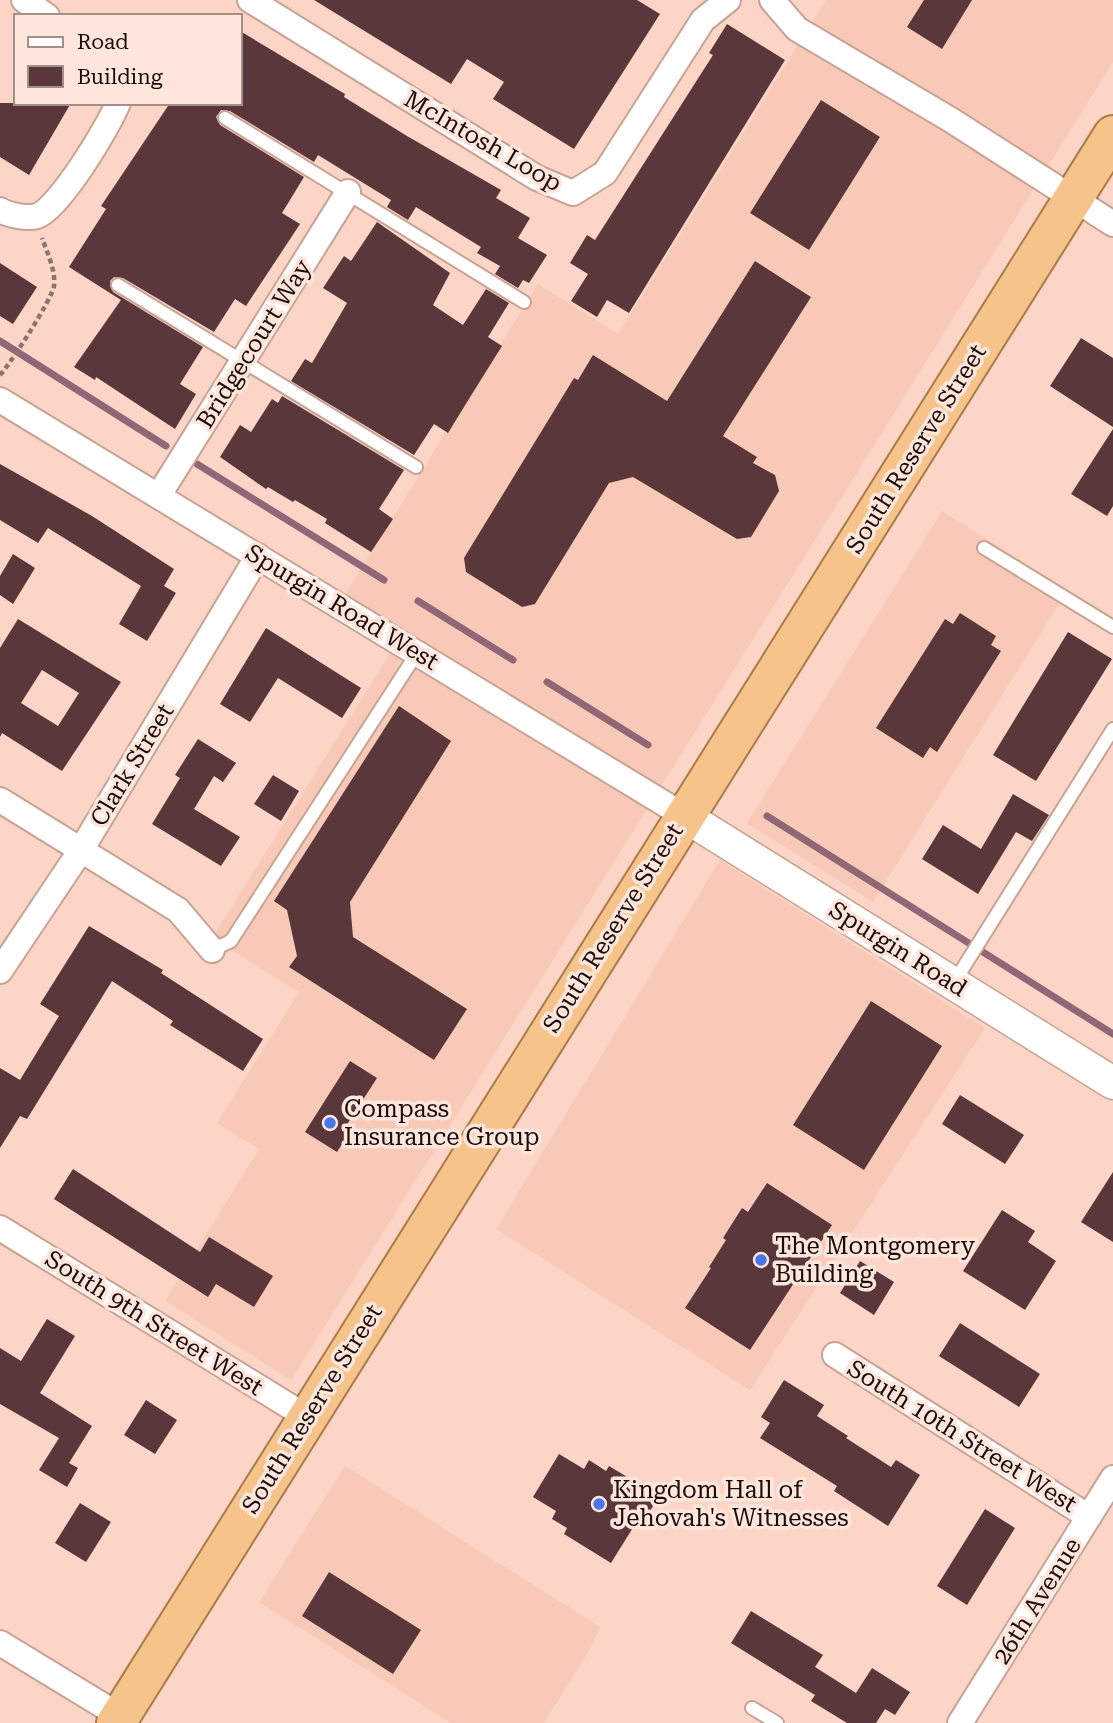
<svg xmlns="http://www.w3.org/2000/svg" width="1113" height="1723" font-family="'Roboto Serif',serif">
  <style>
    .built { fill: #f8c9b7 }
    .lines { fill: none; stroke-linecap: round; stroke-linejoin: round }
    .stream { stroke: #8f6777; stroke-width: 7 }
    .building { fill: #59373a; fill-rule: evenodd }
    .service-casing { stroke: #c8a394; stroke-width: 16 }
    .minor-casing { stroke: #c8a394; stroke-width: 28 }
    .tertiary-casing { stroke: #c8a394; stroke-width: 35 }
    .trunk-casing { stroke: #a87b49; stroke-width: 42 }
    .path { stroke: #8d7369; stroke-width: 4.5; stroke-dasharray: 5 3.5; stroke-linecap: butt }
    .service { stroke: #fff; stroke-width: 12 }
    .minor { stroke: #fff; stroke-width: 24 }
    .tertiary { stroke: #fff; stroke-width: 32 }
    .trunk { stroke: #f6c48a; stroke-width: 38 }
    .poi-dot { fill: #4875e8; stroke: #fee6dd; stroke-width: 2.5 }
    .labels { text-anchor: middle; stroke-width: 7; stroke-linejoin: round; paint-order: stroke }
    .street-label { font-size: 24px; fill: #1a0d08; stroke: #fee6dd }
    .poi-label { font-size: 24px; fill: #1a0d08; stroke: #fee6dd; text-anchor: start }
  </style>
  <rect width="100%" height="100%" fill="#fcd5c6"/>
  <path class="built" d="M826 0H1113V62L291 1380 165 1301 259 1149 217 1123 299 992 212 938 403 633 344 596 538 284 618 334Z
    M942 511 1068 590 873 902 747 823Z
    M720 860 985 1028 750 1390 496 1229Z
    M345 1466 600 1627 589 1651 544 1723H451L259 1602Z"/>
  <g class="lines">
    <path class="stream" d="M0 341 166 446
      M197 464 384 580
      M418 601 513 660
      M547 682 648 745
      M767 816 1113 1034"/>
  </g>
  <path class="building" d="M314 0H637L660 14 574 149 493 99 504 82 467 59 451 84Z
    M924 0H972L942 49 907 27Z
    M727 24 785 60 629 313 607 300 597 317 571 301 588 274 570 263 587 235 595 240 713 55 709 53Z
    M240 31 345 94 344 97 407 136 501 190 496 198 530 218 518 238 547 255 529 283 523 280 518 288 495 274 500 266 477 253 481 247 416 207 408 220 387 207 391 200 318 155 314 162 230 111 221 110 216 117 220 125 304 177 282 213 300 224 246 306 235 299 214 332 123 278 114 277 110 281 113 292 203 347 180 384 196 394 175 429 96 377 95 380 74 367 121 300 69 267 106 209 101 206 170 103H240Z
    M821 100 880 137 809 250 750 213Z
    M0 103H71L29 175 0 157Z
    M377 222 450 273 433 305 463 325 486 289 509 303 488 337 502 346 472 394 448 433 434 424 414 455 291 381 305 359 312 363 347 303 323 288 344 256 351 261Z
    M755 261 811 297 723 436 757 457 753 463 775 475 779 491 751 537 737 539 633 477 609 483 535 604 522 607 466 572 464 558 574 378 578 380 593 355 667 401Z
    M0 263 37 287 13 324 0 316Z
    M1081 338 1113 358V427L1050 386Z
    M282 396 404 470 379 509 393 519 371 552 325 523 327 519 295 500 293 502 268 487 266 489 220 457 240 425 251 432 272 399 278 403Z
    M1113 429V506L1107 516 1071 494Z
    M0 464 92 516 174 569 164 586 176 593 147 641 119 624 141 586 48 528 38 543 0 520Z
    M13 554 35 568 13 604 0 595V576Z
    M960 613 996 636 991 645 1001 651 937 752 930 747 923 758 876 728 945 619 953 624Z
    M18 619 121 682 62 771 2 733 0 737V648ZM42 670 79 693 58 726 21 703Z
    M266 628 361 688 342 718 278 678 250 722 220 704Z
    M1068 632 1112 659 1036 781 993 755Z
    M399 706 451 741 350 902 353 937 467 1009 434 1060 289 967 297 956 287 910 274 901Z
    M198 739 236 763 223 782 214 776 194 809 240 837 221 866 152 824 180 778 175 775Z
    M273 775 299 791 281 821 254 804Z
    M1013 794 1049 815 1032 841 1016 832 978 894 922 859 943 825 981 849Z
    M89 926 163 970 161 973 263 1039 243 1071 170 1025 173 1021 112 981 27 1119 20 1116 0 1148V1068L20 1080 59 1016 40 1004Z
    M871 1001 942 1046 864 1170 793 1125Z
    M350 1061 377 1078 346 1126 351 1130 337 1152 305 1132Z
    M960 1095 1024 1135 1005 1164 942 1124Z
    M73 1169 200 1252 209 1237 273 1276 254 1307 216 1284 208 1297 54 1199Z
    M1113 1172V1242L1081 1222Z
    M767 1183 832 1225 750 1350 685 1308 711 1268 709 1267 726 1240 723 1238 742 1208 748 1212Z
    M1002 1210 1035 1231 1028 1242 1056 1261 1025 1310 963 1271Z
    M860 1261 894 1282 874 1315 840 1293Z
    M47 1319 75 1336 40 1393 92 1426 69 1463 78 1468 67 1487 39 1470 59 1438 0 1404V1348L21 1361Z
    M960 1323 1040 1374 1019 1407 939 1356Z
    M784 1380 824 1405 817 1416 848 1436 846 1438 891 1467 896 1460 920 1475 888 1526 834 1491 837 1486 760 1438 770 1423 761 1417Z
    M146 1400 177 1420 155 1454 124 1435Z
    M559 1454 584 1469 589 1460 606 1471 609 1466 659 1496 644 1521 639 1518 611 1563 564 1534 567 1528 552 1519 556 1511 533 1497Z
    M80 1503 111 1522 86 1562 55 1543Z
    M985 1509 1015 1528 967 1605 937 1586Z
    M329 1572 421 1630 393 1674 302 1616Z
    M751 1611 823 1655 815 1667 856 1693 872 1668 910 1692 895 1715 885 1709 876 1723H847L811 1701 815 1695 731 1643Z"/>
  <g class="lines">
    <defs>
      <path id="service" d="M225 118 524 302
        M118 285 416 467
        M984 548 1113 627
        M212 950 231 941 417 653
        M953 984 1113 729
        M752 1708 777 1723"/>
      <path id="minor" d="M24 0 47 16
        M250 0 537 178 573 193 605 173 703 20 728 0
        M772 0 797 29 951 120 1113 224
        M0 210C8 215 27 219 37 216 59 209 109 126 118 103
        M0 400 683 815
        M159 495 348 192
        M0 800 178 910 212 950
        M0 971 81 850 258 556
        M0 1228 307 1417
        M835 1355 1089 1517
        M0 1643 120 1716
        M960 1723 1113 1478"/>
      <path id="tertiary" d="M683 815 1113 1083"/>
      <path id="trunk" d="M116 1723 1113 135"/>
    </defs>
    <use href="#service" class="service-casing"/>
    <use href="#minor" class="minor-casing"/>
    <use href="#tertiary" class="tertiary-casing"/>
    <use href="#trunk" class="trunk-casing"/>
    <path class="path" d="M0 375C11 363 51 301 54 286 56 271 47 252 42 238"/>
    <use href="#service" class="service"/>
    <use href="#minor" class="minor"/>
    <use href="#tertiary" class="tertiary"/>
    <use href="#trunk" class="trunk"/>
  </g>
  <g class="poi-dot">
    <circle cx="330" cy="1123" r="7"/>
    <circle cx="761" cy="1260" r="7"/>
    <circle cx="599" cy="1504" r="7"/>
  </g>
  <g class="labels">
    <g class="street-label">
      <text transform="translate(483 141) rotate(30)" y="8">McIntosh Loop</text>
      <text transform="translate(254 344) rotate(-58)" y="8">Bridgecourt Way</text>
      <text transform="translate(916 449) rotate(-58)" y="8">South Reserve Street</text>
      <text transform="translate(342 607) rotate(31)" y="8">Spurgin Road West</text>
      <text transform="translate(132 765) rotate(-59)" y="8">Clark Street</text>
      <text transform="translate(613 928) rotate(-58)" y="8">South Reserve Street</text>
      <text transform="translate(898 949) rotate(32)" y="8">Spurgin Road</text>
      <text transform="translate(154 1323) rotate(32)" y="8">South 9th Street West</text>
      <text transform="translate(312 1409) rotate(-58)" y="8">South Reserve Street</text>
      <text transform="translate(962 1436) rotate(32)" y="8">South 10th Street West</text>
      <text transform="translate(1037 1601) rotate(-58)" y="8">26th Avenue</text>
    </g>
    <g class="poi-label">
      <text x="344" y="1117">Compass<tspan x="344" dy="28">Insurance Group</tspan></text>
      <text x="775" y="1254">The Montgomery<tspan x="775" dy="28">Building</tspan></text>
      <text x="613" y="1498">Kingdom Hall of<tspan x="613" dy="28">Jehovah's Witnesses</tspan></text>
    </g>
  </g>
  <rect x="14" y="14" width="228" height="91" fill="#fee6dd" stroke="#a38f88" stroke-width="2"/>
  <rect x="28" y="37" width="35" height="10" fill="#ffffff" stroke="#a38f88" stroke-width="2"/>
  <text x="77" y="49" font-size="21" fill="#1a0d08">Road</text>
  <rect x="28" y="66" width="35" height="21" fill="#59373a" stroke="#a38f88" stroke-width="2"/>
  <text x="77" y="84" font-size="21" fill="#1a0d08">Building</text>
</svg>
